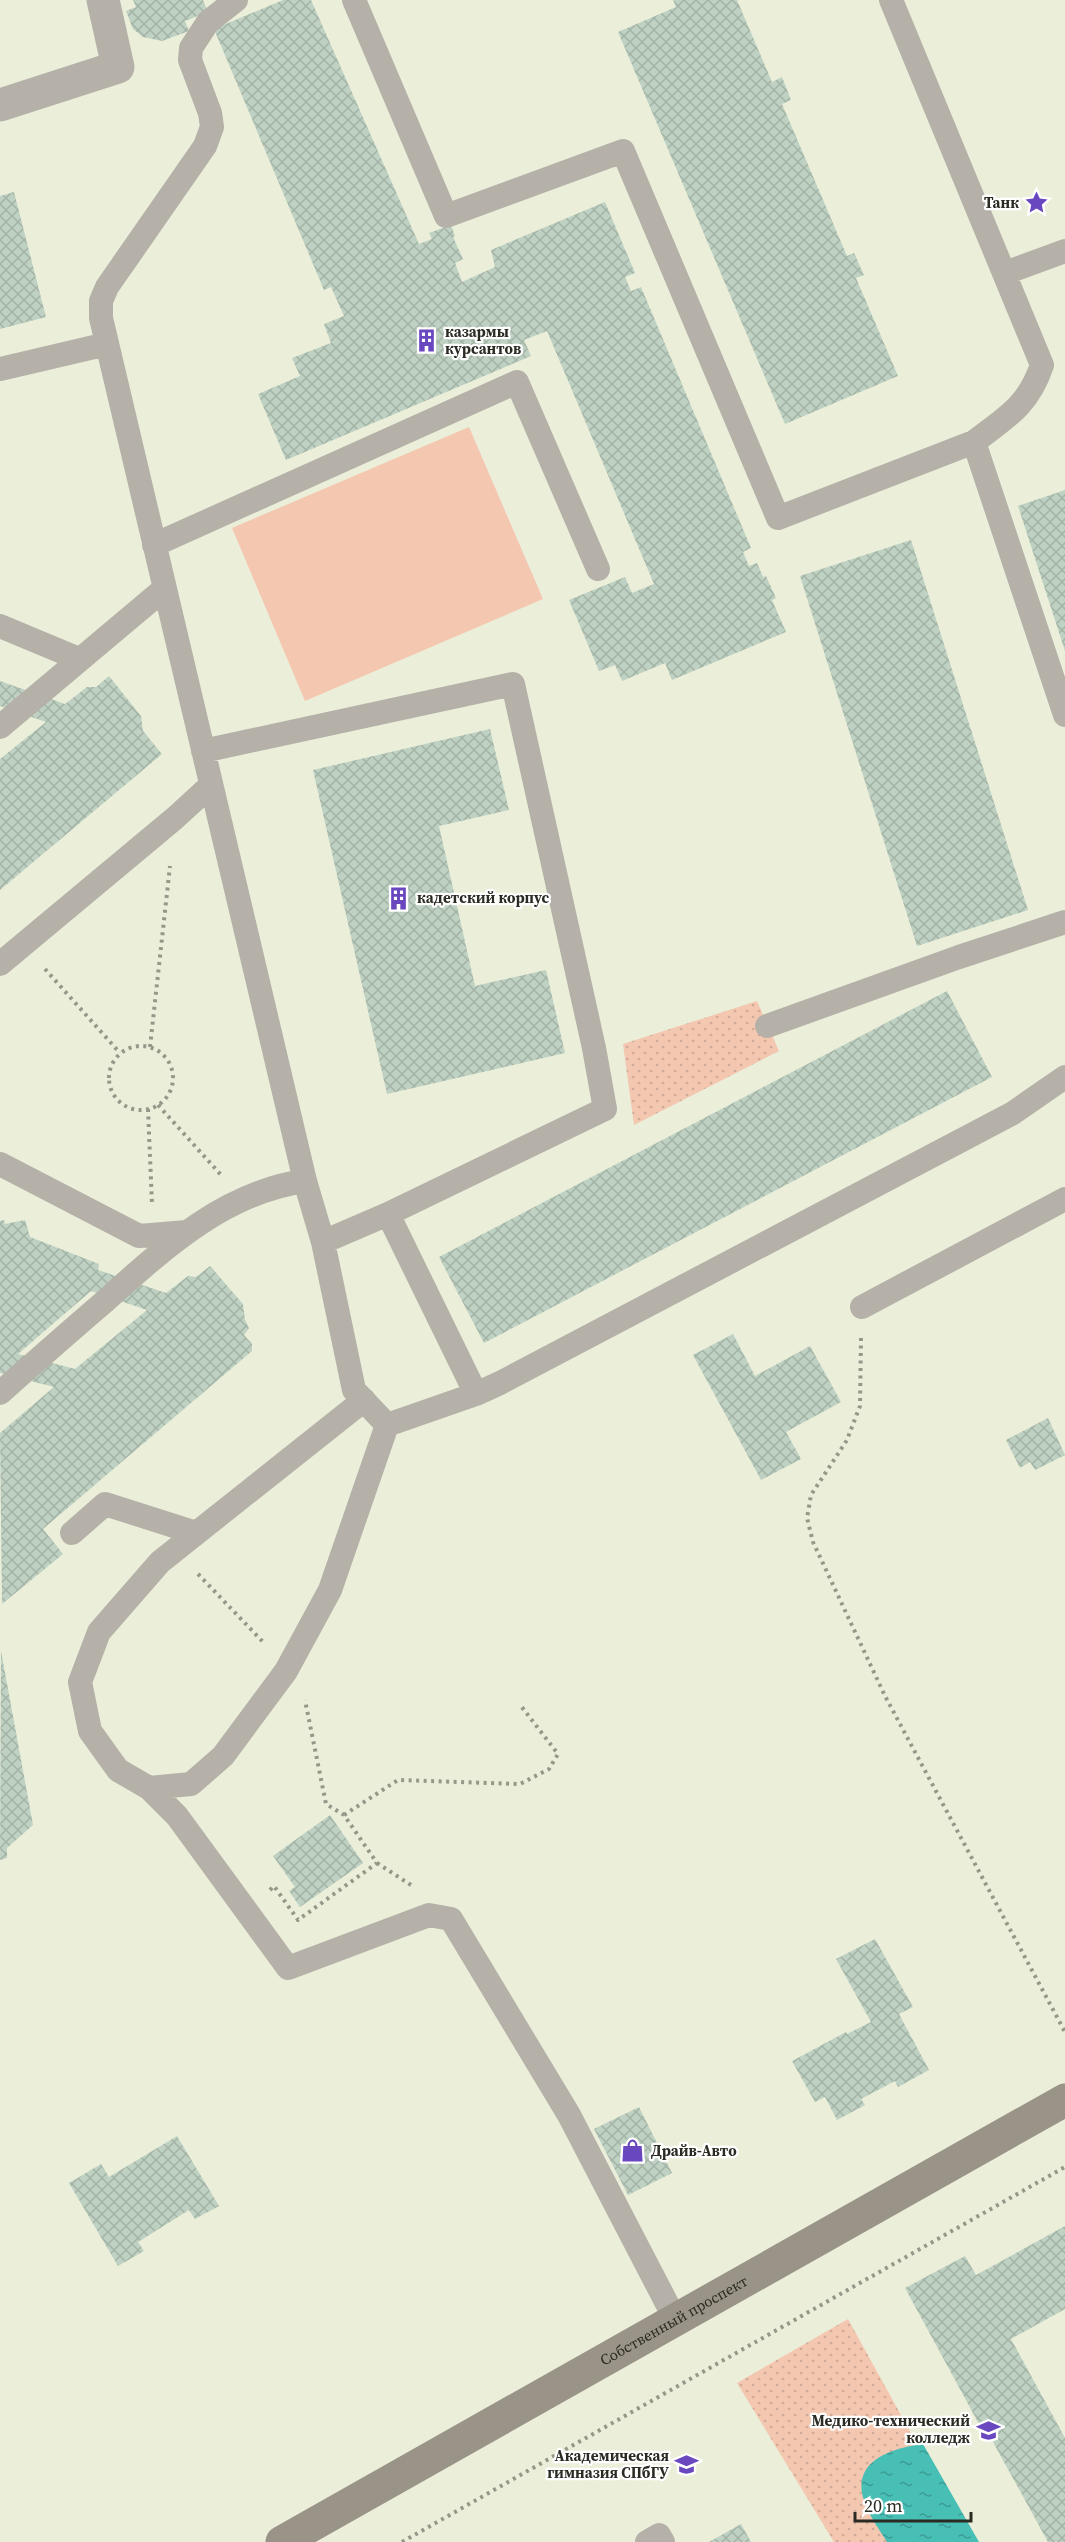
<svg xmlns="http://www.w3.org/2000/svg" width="1065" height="2542" font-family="'Source Serif 4',serif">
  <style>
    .grass { fill: url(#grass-dots) }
    .pitch { fill: #f4c7b1 }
    .water { fill: url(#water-ripples) }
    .building { fill: url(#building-cross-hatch); fill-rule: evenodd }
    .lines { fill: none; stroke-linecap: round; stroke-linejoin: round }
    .path { stroke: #959889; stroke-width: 4; stroke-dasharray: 3 4.5; stroke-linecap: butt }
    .lane { stroke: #b5b0a8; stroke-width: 24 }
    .street { stroke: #b5b0a8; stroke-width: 33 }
    .secondary { stroke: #9a9387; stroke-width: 33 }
    .labels { text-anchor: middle; stroke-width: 4.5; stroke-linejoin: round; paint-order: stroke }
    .poi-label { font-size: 15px; font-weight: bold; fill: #2a2b23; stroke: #fff; text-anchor: end }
    .street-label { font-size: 15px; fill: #2a2b23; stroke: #fff }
  </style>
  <defs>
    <pattern id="grass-dots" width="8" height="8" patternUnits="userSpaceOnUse" patternTransform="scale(1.5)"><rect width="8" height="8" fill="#f4c7b1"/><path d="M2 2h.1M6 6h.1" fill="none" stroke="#d1ab98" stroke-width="1.8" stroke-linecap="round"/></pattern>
    <pattern id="water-ripples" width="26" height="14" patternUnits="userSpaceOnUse" patternTransform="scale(1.5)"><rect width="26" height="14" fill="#47bfb5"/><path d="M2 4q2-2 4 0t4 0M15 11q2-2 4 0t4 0" fill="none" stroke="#3b9b93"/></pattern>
    <pattern id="building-cross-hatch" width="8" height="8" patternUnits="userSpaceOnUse" patternTransform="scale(1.5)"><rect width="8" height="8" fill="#bed1c2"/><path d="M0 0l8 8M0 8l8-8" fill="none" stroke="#a3b4a6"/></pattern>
  </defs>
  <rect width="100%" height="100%" fill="#ebefda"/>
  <path class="grass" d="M757 1001 779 1051 634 1125 623 1044Z
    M848 2319 971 2542H834L737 2383Z"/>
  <path class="pitch" d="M469 427 543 599 305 701 232 528Z"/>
  <path class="water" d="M923 2444 979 2542H887C879 2529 868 2514 864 2500 851 2460 893 2448 923 2444Z"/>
  <path class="building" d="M133 0H203L208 12 185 21 189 31 162 41 143 37 133 29 126 11 136 7Z
    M283 0H311L419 244 432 239 429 233 451 225 455 236 453 237 463 259 455 263 462 282 495 267 491 250 605 202 635 273 625 277 631 291 641 287 751 548 743 552 749 566 757 563 763 577 766 576 776 598 772 600 786 632 672 680 665 663 622 681 615 665 599 671 569 600 625 577 632 593 654 584 547 331 524 340 531 356 286 460 258 394 300 376 292 358 331 343 324 324 344 316 331 287 324 290 214 29Z
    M673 0H737L772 82 782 77 791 100 782 104 847 256 854 253 864 275 856 278 898 376 785 424 618 32 676 7Z
    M14 192 46 317 0 329V196Z
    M1065 490V651L1018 506Z
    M911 540 1028 910 917 946 800 576Z
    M109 676 141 716 143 731 162 754 0 890V759L46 722 0 706V681L65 704 87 687H96Z
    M490 729 509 810 439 826 475 986 546 970 565 1053 387 1094 313 770Z
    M947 991 992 1077 484 1343 439 1257Z
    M4 1220 5 1224 25 1220 30 1237 99 1264 98 1270 166 1293 188 1276 196 1277 210 1266 243 1304 245 1320 249 1328 244 1335 252 1344V1351L43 1529 63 1554 2 1604 0 1433 54 1387 0 1373V1221ZM91 1291 147 1310 75 1369 18 1354Z
    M733 1334 755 1376 810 1346 841 1402 786 1432 801 1459 761 1480 693 1355Z
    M1048 1418 1065 1455 1035 1470 1030 1462 1020 1468 1006 1440Z
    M1 1651 33 1825 7 1848V1858L0 1860Z
    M330 1815 363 1863 300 1907 289 1891 295 1887 273 1856Z
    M875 1939 913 2007 899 2014 929 2070 898 2087 895 2081 861 2099 865 2105 837 2120 825 2097 815 2102 792 2061 846 2032 847 2034 871 2022 836 1959Z
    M639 2107 672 2173 628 2195 594 2129Z
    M177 2136 219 2206 195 2219 189 2210 138 2242 144 2251 118 2266 69 2183 101 2164 109 2177Z
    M1065 2226V2309L1011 2339 1065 2438V2542H1048L982 2422 979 2424 905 2288 965 2256 976 2275Z
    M741 2524 751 2542H709Z"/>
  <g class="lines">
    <path class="path" d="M45 969 120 1053
      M109 1078a32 32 0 1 1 64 0a32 32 0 1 1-64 0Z
      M150 1047 170 866
      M158 1105 222 1176
      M148 1109 152 1204
      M861 1338 860 1406 847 1440 811 1495 807 1518 813 1542 885 1696 1065 2032
      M198 1574 265 1644
      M344 1815 398 1780 520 1784 549 1769 558 1754 521 1706
      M377 1863 414 1887
      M270 1890 274 1886 298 1920 377 1863 344 1815 326 1804 305 1700
      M402 2542 1065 2167"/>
    <path class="lane" d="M236 0 208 22 191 48 190 60 210 113 212 127 205 146 107 287 101 301V318L305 1181 323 1242 354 1390 387 1425
      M354 0 446 216 623 151 778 518 974 442
      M891 0 1042 365C1028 406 1007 417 974 442L1065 715
      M1005 273 1065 251
      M0 369 107 344
      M154 545 517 382 598 569
      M0 626 79 659
      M0 727 164 589
      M203 751 513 684 594 1048 605 1109 388 1214 323 1242
      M0 964 175 818 211 785
      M767 1026 959 957 1065 922
      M0 1164 139 1236 187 1232
      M388 1214 476 1394
      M862 1307 1065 1199
      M0 1393C35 1362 69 1332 104 1302 162 1250 224 1192 305 1181
      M364 1400 160 1562 99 1632 80 1682 90 1731 118 1770 149 1788 191 1784 223 1756 286 1671 330 1590 387 1425
      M387 1425 476 1394 500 1383 1013 1113 1065 1077
      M72 1533 105 1504 196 1533
      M149 1788 177 1816 288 1968 429 1915 451 1919 569 2115 675 2319
      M647 2542 659 2535 663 2542"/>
    <path class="street" d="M0 105 118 67 103 0"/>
    <path class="secondary" id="s1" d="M282 2542 1065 2100"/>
  </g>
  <defs>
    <symbol id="sight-bare" viewBox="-9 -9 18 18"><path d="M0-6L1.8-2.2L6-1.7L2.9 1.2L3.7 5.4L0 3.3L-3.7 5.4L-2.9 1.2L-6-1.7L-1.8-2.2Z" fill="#6947bf" stroke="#fff" stroke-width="2.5" paint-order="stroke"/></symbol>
    <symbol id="building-bare" viewBox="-9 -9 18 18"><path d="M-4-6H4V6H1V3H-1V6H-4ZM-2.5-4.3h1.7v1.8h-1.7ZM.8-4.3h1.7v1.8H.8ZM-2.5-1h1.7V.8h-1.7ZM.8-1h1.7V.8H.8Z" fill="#6947bf" stroke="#fff" stroke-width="2.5" paint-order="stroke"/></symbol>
    <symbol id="shop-bare" viewBox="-9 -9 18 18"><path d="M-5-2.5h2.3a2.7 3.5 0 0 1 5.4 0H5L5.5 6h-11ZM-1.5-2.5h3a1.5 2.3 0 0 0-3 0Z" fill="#6947bf" stroke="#fff" stroke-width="2.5" paint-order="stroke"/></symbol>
    <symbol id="university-bare" viewBox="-9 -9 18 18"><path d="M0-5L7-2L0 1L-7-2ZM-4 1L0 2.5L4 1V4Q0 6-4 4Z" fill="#6947bf" stroke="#fff" stroke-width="2.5" paint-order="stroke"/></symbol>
    <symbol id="school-bare" viewBox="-9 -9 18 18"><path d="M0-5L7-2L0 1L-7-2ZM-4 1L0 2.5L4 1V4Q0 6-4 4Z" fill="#6947bf" stroke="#fff" stroke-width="2.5" paint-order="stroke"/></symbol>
  </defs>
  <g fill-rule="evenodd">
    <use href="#sight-bare" x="1020" y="186" width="33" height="33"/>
    <use href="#building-bare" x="410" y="324" width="33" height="33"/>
    <use href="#building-bare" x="382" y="882" width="33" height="33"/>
    <use href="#shop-bare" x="616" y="2134" width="33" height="33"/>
    <use href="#university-bare" x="972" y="2414" width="33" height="33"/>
    <use href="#school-bare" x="670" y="2448" width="33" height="33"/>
  </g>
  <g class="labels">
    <g class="poi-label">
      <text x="1019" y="208">Танк</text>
      <text x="445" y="337" text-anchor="start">казармы<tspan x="445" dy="17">курсантов</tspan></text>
      <text x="417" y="903" text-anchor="start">кадетский корпус</text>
      <text x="651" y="2156" text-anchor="start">Драйв-Авто</text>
      <text x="970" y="2426">Медико-технический<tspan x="970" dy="17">колледж</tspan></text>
      <text x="669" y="2461">Академическая<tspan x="669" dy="17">гимназия СПбГУ</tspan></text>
    </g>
    <g class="street-label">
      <text dy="5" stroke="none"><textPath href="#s1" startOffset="450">Собственный проспект</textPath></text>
    </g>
  </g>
  <path d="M855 2512v9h116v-9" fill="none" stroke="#2a2b23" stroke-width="3"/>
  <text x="864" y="2512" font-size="18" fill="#2a2b23" stroke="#ffffff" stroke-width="4.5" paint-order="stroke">20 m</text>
</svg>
